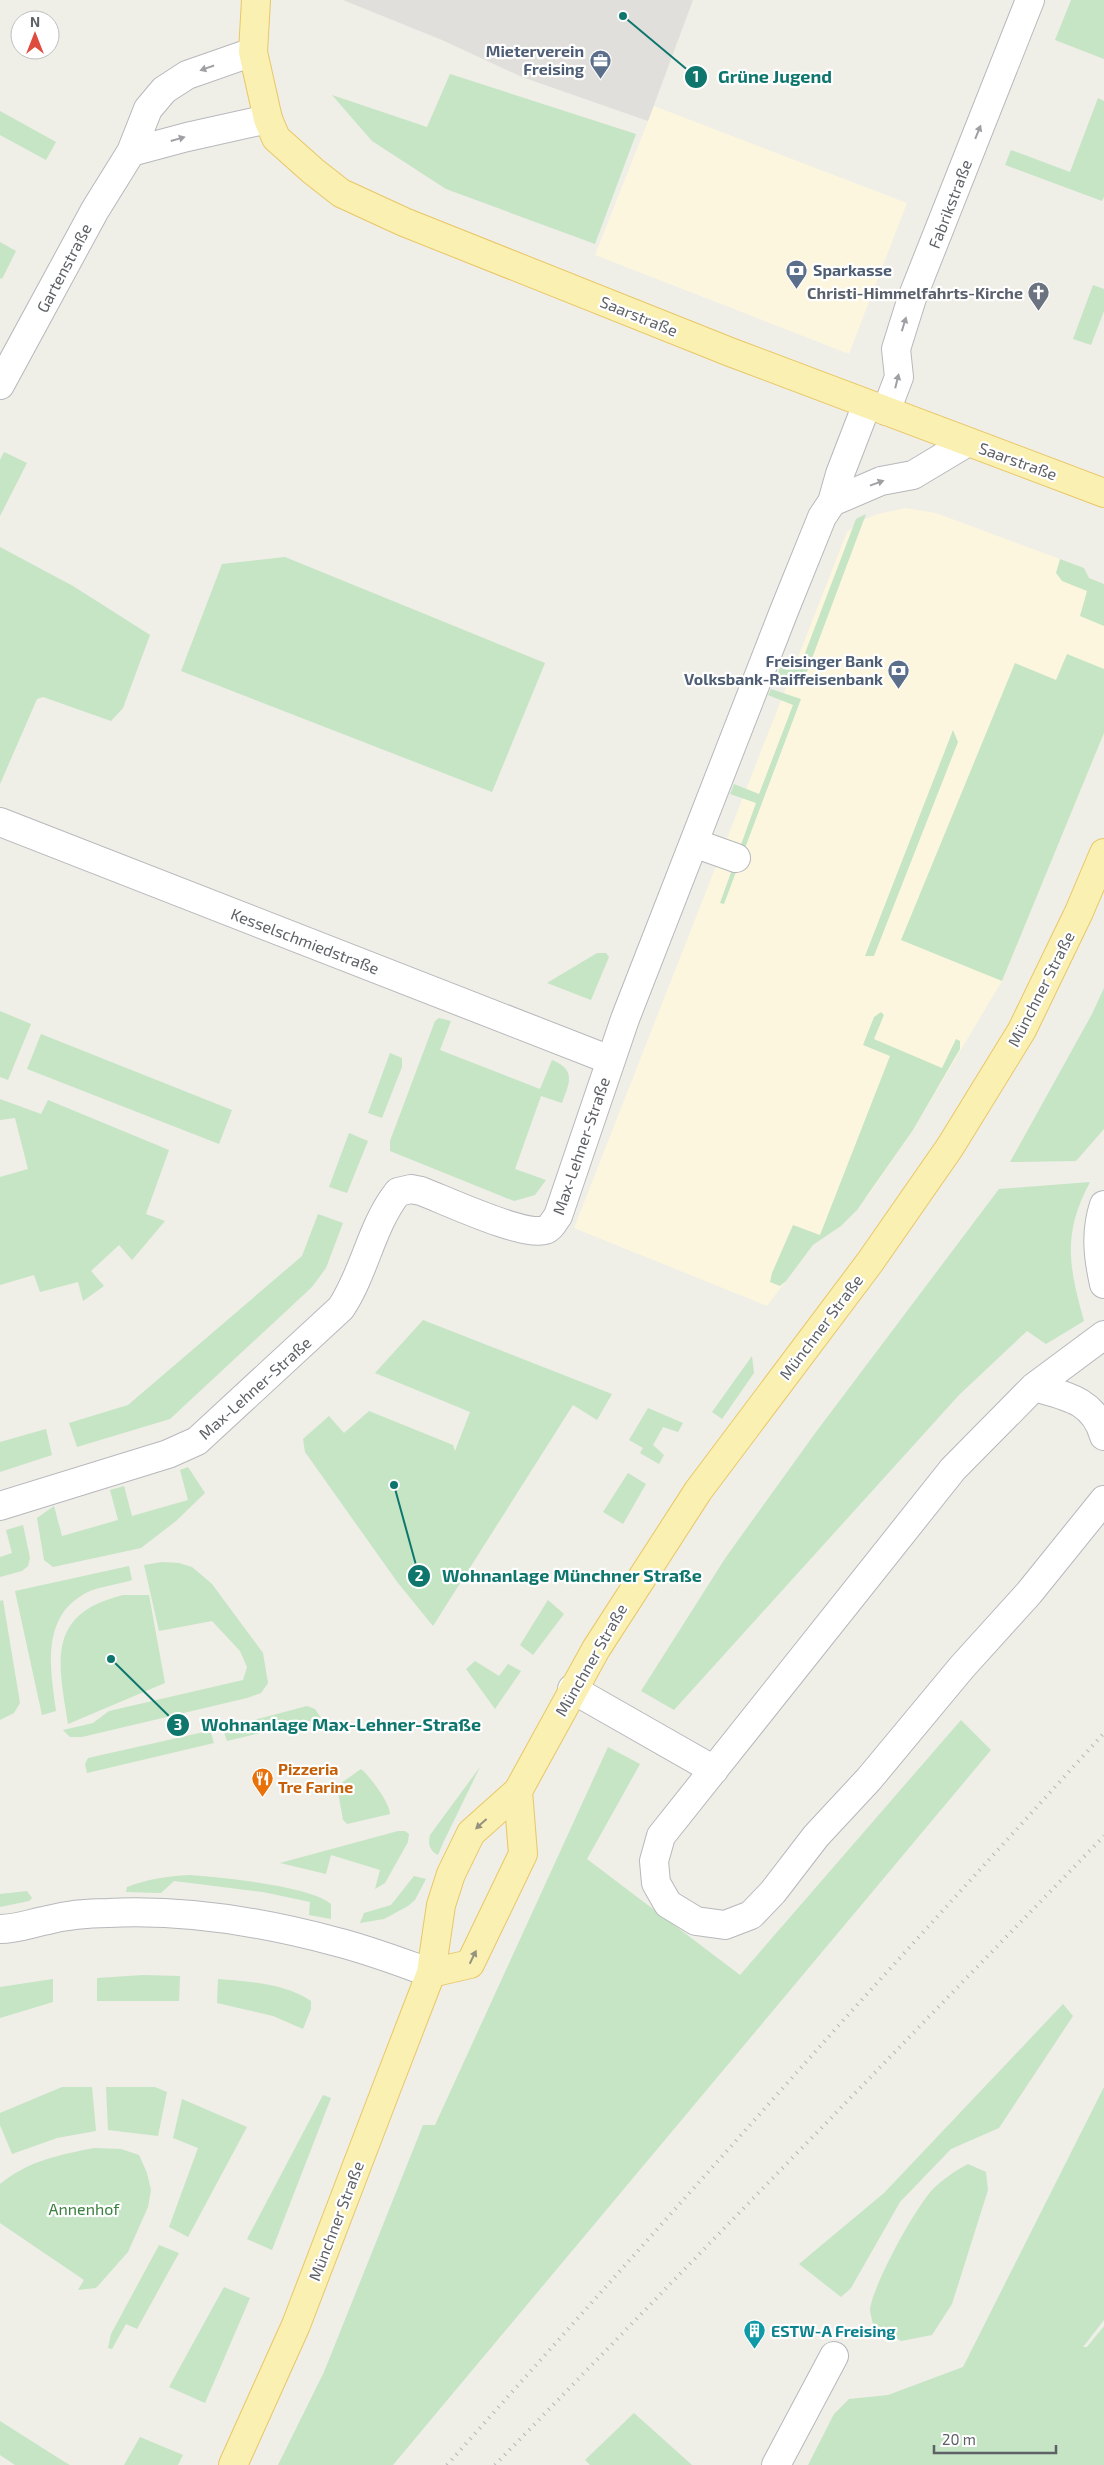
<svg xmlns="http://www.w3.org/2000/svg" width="1104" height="2465" font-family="'Exo 2',sans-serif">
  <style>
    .commercial { fill: #fcf6df }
    .industrial { fill: #e1dfdb }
    .green { fill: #c5e5c5 }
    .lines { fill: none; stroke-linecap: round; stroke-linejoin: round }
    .minor-casing { stroke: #b7b8bc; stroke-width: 30 }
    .major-casing { stroke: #e9c766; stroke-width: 30 }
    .minor { stroke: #fff; stroke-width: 28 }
    .major { stroke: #faf0b1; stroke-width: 28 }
    .rail { stroke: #b4b5b6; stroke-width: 4; stroke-dasharray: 1 6; stroke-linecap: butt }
    .oneway { fill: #9ea0a3 }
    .oneway2 { fill: #959380 }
    .labels { text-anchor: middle; stroke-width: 4.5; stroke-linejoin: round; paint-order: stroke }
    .service-label { font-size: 16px; font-weight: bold; fill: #4e5e75; stroke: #fff; text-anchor: end }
    .street-label { font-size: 16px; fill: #5e6166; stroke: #fff }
    .worship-label { font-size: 16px; font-weight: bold; fill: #5b616d; stroke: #fff; text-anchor: end }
    .food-label { font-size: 16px; font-weight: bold; fill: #c56008; stroke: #fff; text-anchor: start }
    .park-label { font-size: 16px; fill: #3a813f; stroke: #fff }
    .culture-label { font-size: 16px; font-weight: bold; fill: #0d838f; stroke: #fff; text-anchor: start }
    .leader { fill: none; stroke: #0f766e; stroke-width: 2 }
    .callout-dot { fill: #0f766e; stroke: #fff; stroke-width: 2 }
    .mark-label { font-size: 15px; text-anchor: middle; font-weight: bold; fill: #fff }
    .callout-label { font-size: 18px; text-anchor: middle; font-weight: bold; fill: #0f766e; stroke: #fff; stroke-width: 4.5; stroke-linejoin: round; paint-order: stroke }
  </style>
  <rect width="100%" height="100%" fill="#efeee7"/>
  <path class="commercial" d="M654 106 907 203 849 354 595 255Z
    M906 508 936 513 1060 559 1084 568 1089 578 1104 584V733L1002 981 913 1130 870 1193 841 1226 813 1245 767 1306 574 1228 847 532 863 520 878 514Z"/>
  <path class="industrial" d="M343 0H693L648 121 522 77 442 40Z"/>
  <path class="green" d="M1071 0H1104V59L1055 40Z
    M450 74 636 134 595 244 446 189 372 141 332 95 427 127Z
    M1098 98 1104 101V197L1102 201 1005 165 1011 150 1070 172Z
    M0 111 56 142 46 160 0 135Z
    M0 242 16 251 2 279 0 278Z
    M1093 285 1104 289V311L1091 345 1073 339Z
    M4 452 27 463 0 516V460Z
    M866 514 802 685 777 677 780 667 788 670 799 669 856 519Z
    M0 547 73 586 150 635 123 708 111 721 43 697 37 699 0 784Z
    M285 557 545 663 492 792 181 671 222 564Z
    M1060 559 1084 568 1089 578 1104 584V626L1080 616 1087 591 1062 581 1056 573Z
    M1067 654 1104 669V733L1002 981 901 940 1015 663 1056 680Z
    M771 689 801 699 724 904 720 903 756 803 730 794 734 784 759 794 793 705 768 695Z
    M953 730 958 742 874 956H865Z
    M597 953H606L609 957 591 1000 547 983Z
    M1104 988V1129L1076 1161 1010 1162 1092 1014Z
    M0 1011 31 1024 8 1080 0 1077Z
    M881 1012 884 1015 874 1039 942 1068 956 1039 960 1041V1049L913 1130 857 1210 841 1226 813 1245 786 1281 780 1286 770 1282 772 1273 793 1225 820 1235 890 1056 863 1045 874 1017Z
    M439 1018 451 1021 440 1050 540 1089 552 1060C577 1070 569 1083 562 1103L541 1096 515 1169 546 1180 535 1195 514 1201 390 1151V1141L435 1021Z
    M41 1034 232 1110 219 1144 27 1069Z
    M390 1053 402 1058V1067L382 1118 368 1113Z
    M0 1099 41 1114 48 1100 169 1150 146 1214 165 1221 132 1260 119 1245 91 1271 104 1286 83 1301 78 1282 40 1292 34 1275 0 1285V1177L28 1169 15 1118 0 1120Z
    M349 1133 368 1141 347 1193 329 1187Z
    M1090 1182C1062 1234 1069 1267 1084 1321L1046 1344 1027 1331 959 1395 674 1710 641 1691 726 1557 816 1432 999 1189Z
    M318 1214 343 1223 326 1268 312 1287 170 1419 77 1447 69 1423 128 1405 302 1256Z
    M423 1320 612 1394 597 1420 573 1405 433 1626 398 1583 305 1452 303 1439 329 1416 344 1433 369 1411 453 1445 455 1451 470 1412 375 1373Z
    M752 1356 754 1373 722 1419 712 1412Z
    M648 1408 683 1423 678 1432 663 1427 653 1445 664 1455 659 1464 640 1453 643 1448 629 1440Z
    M46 1429 52 1455 0 1472V1442Z
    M188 1467 205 1493 176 1521 141 1548 53 1567 44 1560 37 1518 54 1506 62 1536 118 1520 110 1490 124 1486 132 1516 188 1500 180 1470Z
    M628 1473 646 1484 623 1524 603 1512Z
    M23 1525 30 1558 28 1566 22 1571 0 1577V1557L12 1553 6 1530Z
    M162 1562 179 1563 192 1567 212 1584 263 1653 268 1683 261 1693 247 1698 82 1737H70L63 1730 93 1723 109 1711 243 1680 247 1667 240 1651 212 1621 159 1631 144 1565Z
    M129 1566 132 1580C119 1584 103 1586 90 1591 40 1614 50 1667 56 1711L42 1715 15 1591Z
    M123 1595H149L165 1683 68 1724C58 1661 46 1614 123 1595Z
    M3 1600 20 1703 14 1713 0 1720V1601Z
    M548 1600 564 1614 533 1655 520 1645Z
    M475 1661 499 1676 508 1664 521 1671 495 1709 466 1669Z
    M307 1706 315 1709 321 1718 227 1741 224 1732 227 1727Z
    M961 1720 991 1750 393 2465H278L324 2372 423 2125H435L608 1747 640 1764 587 1859 740 1975Z
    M204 1732 211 1733 214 1743 87 1773 85 1764 88 1758Z
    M480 1767 443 1843 438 1855C429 1850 428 1844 430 1835Z
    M361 1769C369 1775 390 1803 390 1814L347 1824 343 1820 337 1786Z
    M398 1831H405L409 1834 408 1842 385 1883 375 1889 380 1870 331 1855 326 1874 280 1863Z
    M190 1875C219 1877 311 1886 331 1904V1919L309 1915 310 1902 263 1892 174 1881 161 1893 126 1892 127 1887C147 1879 168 1876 190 1875Z
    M414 1876 426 1879 415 1900 408 1906 384 1919 360 1923 364 1913 391 1905Z
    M27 1891 32 1898 29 1901 0 1907V1894Z
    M143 1975 180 1976 179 2001H97V1978Z
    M53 1979V2002L0 2018V1987Z
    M218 1979C248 1981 286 1984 311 2001V2009L303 2029 273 2016 217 2003Z
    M1063 2004 1073 2016 999 2128 951 2149 900 2202 851 2288 841 2297 799 2264 884 2193Z
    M62 2087H92L96 2131 57 2138 12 2154 0 2125V2113Z
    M106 2087H155L167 2092 158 2136 108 2130Z
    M1104 2087V2320L1083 2347H1087L1104 2326V2465H808L834 2414 849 2399 888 2395 963 2367Z
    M323 2095 331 2098 272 2250 247 2239Z
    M182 2099 247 2127 188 2237 169 2227 198 2148 173 2138Z
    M94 2148 121 2149 139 2155 147 2173 151 2190 148 2207 128 2252 96 2288 78 2290 84 2280 0 2223V2184C28 2161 59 2155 94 2148Z
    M968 2164 986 2172 988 2190 952 2304 932 2335 901 2341 873 2324C872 2319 870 2314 870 2309 874 2283 915 2208 933 2189 944 2179 954 2171 968 2164Z
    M159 2245 179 2253 137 2329 126 2324 112 2349 108 2348 111 2334Z
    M224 2287 250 2298 205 2403 169 2387Z
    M634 2413 692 2465H590L585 2460Z
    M0 2421 63 2461 70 2465H15L0 2455Z
    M140 2437 183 2455 178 2465H124Z"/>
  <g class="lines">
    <defs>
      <path id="minor" d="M131 152 187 137 268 119
        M0 385 95 210 131 152 148 109 164 90 187 75 253 52
        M886 411 899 377 896 349 912 298 1030 0
        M832 502 881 481 913 475 968 442
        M0 822 610 1060
        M694 843 736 858
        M1104 1205C1095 1232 1098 1257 1104 1284
        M1104 1335 1034 1387 953 1469 661 1836 654 1861 656 1883 668 1904 696 1921 725 1925 751 1915 773 1892 816 1836 869 1779 962 1667 1029 1593 1104 1500
        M1034 1387C1066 1396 1094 1400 1104 1436
        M0 1506 168 1454 197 1441 341 1308C365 1272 371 1226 398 1192L411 1189 421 1191C445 1200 523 1237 545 1230 551 1228 554 1221 558 1216L625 1019 784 611 822 517 832 502 840 474 867 404
        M572 1689 714 1770
        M0 1929C17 1929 32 1923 48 1920 67 1915 89 1913 108 1913 185 1909 263 1922 337 1942 369 1950 400 1962 431 1973
        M776 2465 834 2356"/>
      <path id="major" d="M256 0 253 52 268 119 276 138 313 171 341 193 404 222 730 352 1104 493
        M431 1973 470 1964 523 1854 518 1791
        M233 2465 296 2325 387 2087 431 1973 441 1905 451 1874 471 1833 518 1791 596 1649 698 1491 870 1262 950 1147 1022 1030 1079 912 1104 853"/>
    </defs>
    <use href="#minor" class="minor-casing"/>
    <use href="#major" class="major-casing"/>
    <use href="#minor" class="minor"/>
    <use href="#major" class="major"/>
    <path class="rail" d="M447 2465 848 2015 1104 1733
      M495 2465 1104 1836"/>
  </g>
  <defs><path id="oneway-solid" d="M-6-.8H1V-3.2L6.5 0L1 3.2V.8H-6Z" transform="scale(1.25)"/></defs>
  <g class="oneway">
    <use href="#oneway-solid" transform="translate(207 68) rotate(161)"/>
    <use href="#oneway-solid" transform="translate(978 132) rotate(-68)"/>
    <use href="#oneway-solid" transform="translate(178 139) rotate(-16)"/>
    <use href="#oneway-solid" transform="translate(904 324) rotate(-73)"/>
    <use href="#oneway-solid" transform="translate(897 381) rotate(-76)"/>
    <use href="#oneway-solid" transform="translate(877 483) rotate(-20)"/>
  </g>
  <g class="oneway2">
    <use href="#oneway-solid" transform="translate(481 1824) rotate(138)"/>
    <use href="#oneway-solid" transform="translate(473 1957) rotate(-64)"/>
  </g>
  <defs>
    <symbol id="office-pin" viewBox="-11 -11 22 30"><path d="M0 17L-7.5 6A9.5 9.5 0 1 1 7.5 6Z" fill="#5c6f8a" stroke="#fff"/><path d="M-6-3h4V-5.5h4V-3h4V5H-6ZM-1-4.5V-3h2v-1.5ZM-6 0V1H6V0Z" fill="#fff"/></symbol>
    <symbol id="bank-pin" viewBox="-11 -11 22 30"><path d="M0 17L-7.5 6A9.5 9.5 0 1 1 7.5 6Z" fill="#5c6f8a" stroke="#fff"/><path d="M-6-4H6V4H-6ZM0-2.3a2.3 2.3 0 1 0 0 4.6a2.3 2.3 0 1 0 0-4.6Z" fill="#fff"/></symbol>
    <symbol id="church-pin" viewBox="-11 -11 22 30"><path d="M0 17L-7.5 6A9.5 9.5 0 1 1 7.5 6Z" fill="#6b7280" stroke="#fff"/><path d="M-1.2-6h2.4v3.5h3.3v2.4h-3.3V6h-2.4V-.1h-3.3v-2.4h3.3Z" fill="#fff"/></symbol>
    <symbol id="restaurant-pin" viewBox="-11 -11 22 30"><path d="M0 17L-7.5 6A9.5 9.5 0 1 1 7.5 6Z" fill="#e8710a" stroke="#fff"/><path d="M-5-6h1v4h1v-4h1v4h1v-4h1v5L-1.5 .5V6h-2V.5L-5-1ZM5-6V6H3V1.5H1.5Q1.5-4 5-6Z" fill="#fff"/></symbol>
    <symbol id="building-pin" viewBox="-11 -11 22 30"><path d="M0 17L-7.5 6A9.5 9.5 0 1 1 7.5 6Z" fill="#0f9aa8" stroke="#fff"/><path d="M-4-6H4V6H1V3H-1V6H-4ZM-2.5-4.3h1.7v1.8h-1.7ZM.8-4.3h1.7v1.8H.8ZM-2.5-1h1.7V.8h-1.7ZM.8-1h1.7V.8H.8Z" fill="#fff"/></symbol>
  </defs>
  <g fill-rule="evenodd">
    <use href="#office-pin" x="588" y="48" width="25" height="34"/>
    <use href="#bank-pin" x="784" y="258" width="25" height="34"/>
    <use href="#church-pin" x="1026" y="280" width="25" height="34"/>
    <use href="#bank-pin" x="886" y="658" width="25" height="34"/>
    <use href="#restaurant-pin" x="250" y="1766" width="25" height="34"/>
    <use href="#building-pin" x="742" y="2318" width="25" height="34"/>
  </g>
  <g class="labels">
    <g class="service-label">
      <text x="584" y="57">Mieterverein<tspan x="584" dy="18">Freising</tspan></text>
      <text x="813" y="276" text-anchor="start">Sparkasse</text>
      <text x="883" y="667">Freisinger Bank<tspan x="883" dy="18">Volksbank-Raiffeisenbank</tspan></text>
    </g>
    <g class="street-label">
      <text transform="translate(950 204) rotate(-69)" y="6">Fabrikstraße</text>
      <text transform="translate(64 268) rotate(-62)" y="6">Gartenstraße</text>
      <text transform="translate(639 316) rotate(22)" y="6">Saarstraße</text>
      <text transform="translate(1018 461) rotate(20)" y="6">Saarstraße</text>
      <text transform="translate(305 941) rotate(21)" y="6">Kesselschmiedstraße</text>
      <text transform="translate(1041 989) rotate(-63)" y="6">Münchner Straße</text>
      <text transform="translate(581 1146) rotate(-71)" y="6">Max-Lehner-Straße</text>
      <text transform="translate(821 1327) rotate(-53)" y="6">Münchner Straße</text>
      <text transform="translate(255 1388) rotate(-42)" y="6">Max-Lehner-Straße</text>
      <text transform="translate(591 1660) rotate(-60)" y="6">Münchner Straße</text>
      <text transform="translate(336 2221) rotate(-69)" y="6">Münchner Straße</text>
    </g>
    <g class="worship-label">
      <text x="1023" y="299">Christi-Himmelfahrts-Kirche</text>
    </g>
    <g class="food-label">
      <text x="278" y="1775">Pizzeria<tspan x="278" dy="18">Tre Farine</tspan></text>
    </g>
    <g class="park-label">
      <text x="84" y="2215">Annenhof</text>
    </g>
    <g class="culture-label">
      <text x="771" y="2337">ESTW-A Freising</text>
    </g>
  </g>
  <path class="leader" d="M623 16L696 77M394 1485L419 1576M111 1659L178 1725"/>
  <g class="callout-dot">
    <circle cx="623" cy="16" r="5"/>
    <circle cx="394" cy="1485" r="5"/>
    <circle cx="111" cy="1659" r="5"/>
    <circle cx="696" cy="77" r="12"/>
    <circle cx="419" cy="1576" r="12"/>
    <circle cx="178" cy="1725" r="12"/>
  </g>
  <g class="mark-label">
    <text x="696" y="82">1</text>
    <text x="419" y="1581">2</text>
    <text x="178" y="1730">3</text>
  </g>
  <g class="callout-label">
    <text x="775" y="83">Grüne Jugend</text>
    <text x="572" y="1582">Wohnanlage Münchner Straße</text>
    <text x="341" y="1731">Wohnanlage Max-Lehner-Straße</text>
  </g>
  <g transform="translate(35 35)"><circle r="24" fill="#ffffff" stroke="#bfc0c2"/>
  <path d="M0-4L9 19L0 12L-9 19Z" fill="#df4c3d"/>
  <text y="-8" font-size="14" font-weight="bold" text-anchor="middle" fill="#5e6166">N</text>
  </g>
  <path d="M934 2445v8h122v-8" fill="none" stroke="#5e6166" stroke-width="2.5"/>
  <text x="942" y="2445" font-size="15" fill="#5e6166" stroke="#ffffff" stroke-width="4" paint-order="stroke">20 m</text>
</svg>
